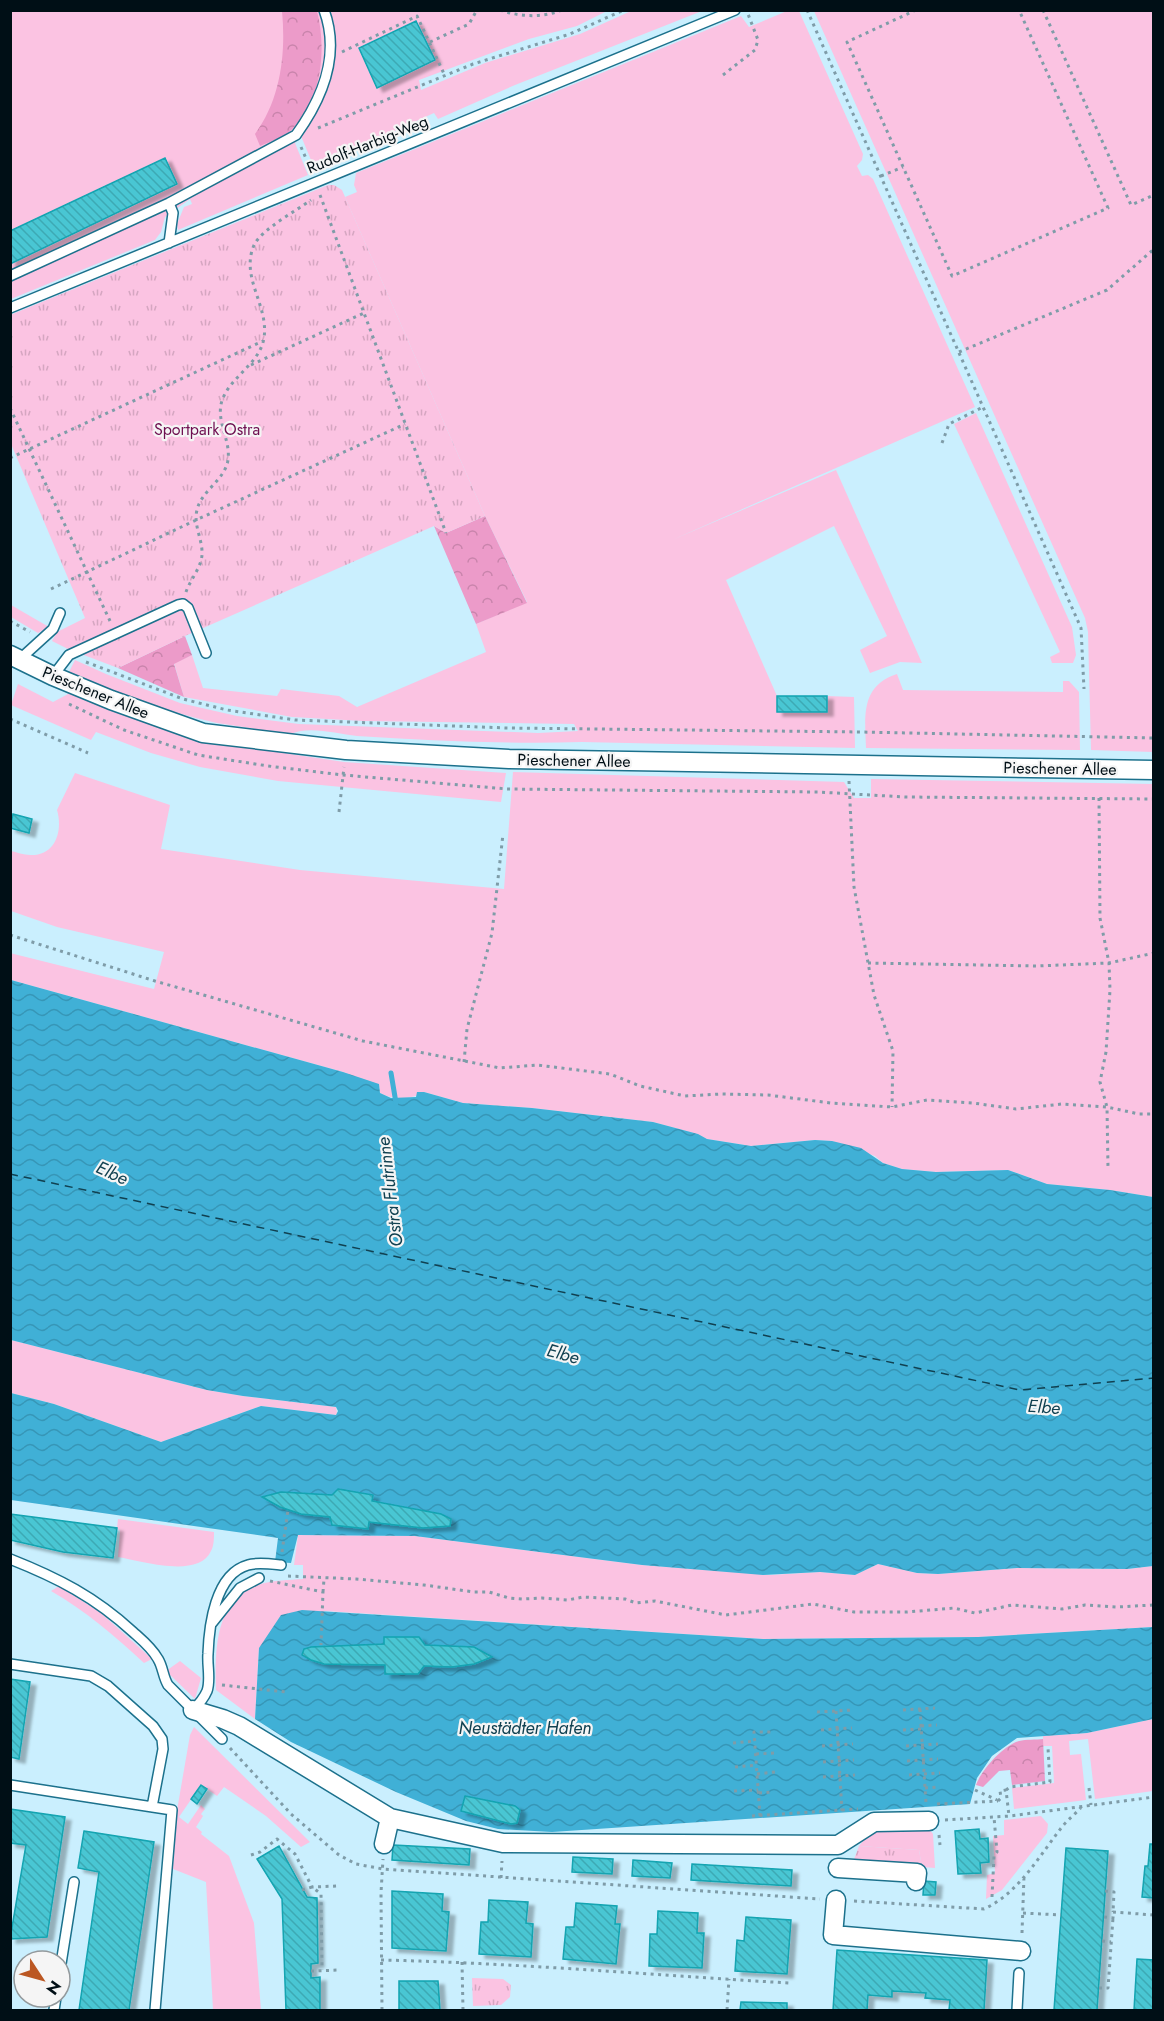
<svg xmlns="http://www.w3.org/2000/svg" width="1164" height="2021" font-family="Jost,sans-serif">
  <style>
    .green { fill: #fbc3e2 }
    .forest { fill: url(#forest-crowns) }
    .park { fill: url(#park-tufts) }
    .water { fill: url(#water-waves) }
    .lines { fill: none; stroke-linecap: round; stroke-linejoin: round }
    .stream { stroke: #40b0d6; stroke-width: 5 }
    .ferry { stroke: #114151; stroke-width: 1.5; stroke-dasharray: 8 6; stroke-linecap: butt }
    .building { fill: url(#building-back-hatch); stroke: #12a4b1; stroke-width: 1.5; filter: url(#shadow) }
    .lane-casing { stroke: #1c718c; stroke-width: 12 }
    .street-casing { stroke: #1c718c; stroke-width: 21 }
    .path { stroke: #7f9ca8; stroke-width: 3; stroke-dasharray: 3 4.5; stroke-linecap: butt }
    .lane { stroke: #fff; stroke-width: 9 }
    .street { stroke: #fff; stroke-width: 18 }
    .labels { text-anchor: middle; stroke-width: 4.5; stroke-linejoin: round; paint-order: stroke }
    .street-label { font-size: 16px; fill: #000f16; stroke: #f5f5f5 }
    .park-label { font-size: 16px; fill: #6e0e50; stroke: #f5f5f5 }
    .water-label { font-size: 18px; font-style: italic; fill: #114151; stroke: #f5f5f5 }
  </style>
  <defs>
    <pattern id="forest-crowns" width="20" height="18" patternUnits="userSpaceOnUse" patternTransform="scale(1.5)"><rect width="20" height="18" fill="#ec9bc9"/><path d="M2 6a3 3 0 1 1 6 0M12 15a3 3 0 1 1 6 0" fill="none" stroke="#c984ac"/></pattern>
    <pattern id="park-tufts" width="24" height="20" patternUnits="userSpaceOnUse" patternTransform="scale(1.5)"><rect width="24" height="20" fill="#fbc3e2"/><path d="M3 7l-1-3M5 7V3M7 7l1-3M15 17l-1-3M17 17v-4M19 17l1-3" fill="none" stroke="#d5a6c1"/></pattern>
    <pattern id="water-waves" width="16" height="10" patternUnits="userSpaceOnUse" patternTransform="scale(1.5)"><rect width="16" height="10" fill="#40b0d6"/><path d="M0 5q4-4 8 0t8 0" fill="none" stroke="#3696b7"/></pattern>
    <pattern id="building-back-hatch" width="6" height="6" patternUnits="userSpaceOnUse" patternTransform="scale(1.5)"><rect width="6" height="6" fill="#49c6d3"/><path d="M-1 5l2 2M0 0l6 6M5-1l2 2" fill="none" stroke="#3ea9b4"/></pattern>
    <filter id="shadow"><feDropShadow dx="6" dy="4" stdDeviation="1.5" flood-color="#0004"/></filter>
  </defs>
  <rect width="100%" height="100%" fill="#caeffe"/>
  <path class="green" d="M10 11H607L577 26 529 39 419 80 421 90 485 63 580 34 631 11H702L515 85 438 119 434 113 338 157 339 162 316 172 301 136 295 143 308 175 178 230 177 224 184 207 192 204 190 199 165 217 161 232 155 240 11 299Z
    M787 11H799L863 154 862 160 857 166 862 176 868 175 873 179 975 407 672 540 836 470 922 663 900 662 870 673 860 650 887 636 834 526 726 580 777 696V712H827V696L854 697 855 748 582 742C508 744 431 741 357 736 336 734 308 725 289 735 265 730 241 727 217 723 166 712 116 693 69 672L75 660 106 674 180 703 237 716 299 724 538 733 578 731 574 724 363 721 292 717 184 697 174 663 192 655 203 688 277 696 281 689 339 696 357 707 486 652 476 624 527 602 485 516 345 197 357 192 354 185 356 173 741 16 749 27Z
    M814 11H1153V752L1091 750 1088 632 1085 618Z
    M976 413 1072 627 1076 655 1073 663H1052L1050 657 1060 652 954 424Z
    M11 605 49 627 38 633 11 617Z
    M897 674 903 690 1063 692V681H1069L1079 692 1080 750 866 748C865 717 860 686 897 674Z
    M18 684 53 702 70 693 118 713 197 740 344 762 506 773 501 802 278 781 200 767 151 753 96 732 91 740 11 705Z
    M513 772 844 782 854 798H871V779L1153 784V1197L1110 1190 1047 1184 1008 1170 936 1172 902 1169 883 1163 875 1156 832 1141 815 1140 751 1146 707 1139 697 1134 653 1122 532 1108 463 1103 424 1092C412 1100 392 1100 380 1093L379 1085 343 1072 11 980 10 953 154 989 164 952 57 927 11 911V851C16 852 24 855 30 855 56 856 63 830 57 810L75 773 170 805 161 849 300 870 504 889Z
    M11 1340 207 1390 243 1396 336 1407 337 1413 336 1415 261 1406 161 1442 54 1404 11 1393Z
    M118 1519 214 1532C214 1538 214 1546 211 1551 199 1579 141 1561 118 1557L120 1531 117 1528Z
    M298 1535 415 1536 642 1565 770 1575 820 1572 855 1575 878 1564 917 1573 938 1574 1017 1568 1127 1569 1153 1566V1627L978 1637 763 1639 325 1611 259 1648 255 1719 216 1690C215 1650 214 1598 261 1584 274 1580 289 1580 303 1579V1565H294Z
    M59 1586 101 1613 152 1659 144 1663C115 1636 86 1611 51 1591Z
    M180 1661 201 1678 195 1699 166 1671Z
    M1153 1719V1791L1095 1799 1088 1739 1069 1741 1070 1755 1081 1754 1086 1800 1014 1809 1012 1788 1054 1783 1052 1746H1043V1736L1087 1733Z
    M194 1727 310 1842 301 1847 266 1816 224 1787 217 1796 201 1785 179 1817 188 1824 201 1805 205 1809 201 1814 203 1816 196 1827 202 1832 201 1834 229 1856 254 1923 261 2010H213L206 1882 173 1869 175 1822 190 1735Z
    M1041 1816 1048 1824 1047 1833 1002 1890 986 1899 987 1875 995 1873 993 1836 1004 1835V1820Z
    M929 1829 933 1834 935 1868 922 1867 919 1850 859 1846 867 1836 874 1832Z"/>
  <path class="forest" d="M282 11H317C327 49 322 104 289 132 281 138 269 142 260 146L255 134C281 99 286 53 282 11Z
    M485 516 527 603 476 624 434 526 446 533Z
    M185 636 192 655 174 664 184 697 118 668Z
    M1043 1739 1045 1781 1012 1785 1010 1770 999 1771 983 1787 976 1785C982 1769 1003 1746 1019 1741 1026 1739 1036 1740 1043 1739Z"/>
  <path class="park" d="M328 185H334L342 190 485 516 446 533 434 526 185 636 118 668 68 649 52 641 57 632 85 618 11 444 10 315Z
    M859 1846 919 1850 922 1867 853 1862Z
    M472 1978 503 1979 511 1985 510 1997 501 2005 473 2006Z"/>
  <path class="water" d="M11 980 343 1072 379 1084 380 1093 391 1098 416 1097 417 1092H424L463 1103 532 1108 653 1122 698 1134 707 1139 751 1146 815 1140 832 1141 861 1148 883 1163 902 1169 936 1172 1008 1170 1047 1184 1110 1190 1153 1197V1566L1127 1569 1017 1568 938 1574 917 1573 878 1564 855 1575 820 1572 763 1575 642 1565 415 1536 298 1535 291 1563 275 1562 278 1538 11 1500V1393L54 1404 161 1442 261 1406 336 1415 338 1411 336 1407 243 1396 207 1390 11 1340Z
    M302 1610 763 1639 978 1637 1153 1627V1719L1087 1733 1017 1738 992 1756 977 1778 970 1804 552 1832 498 1829 466 1821 396 1792 291 1742 255 1719 259 1648 281 1615Z"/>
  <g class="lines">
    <path class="stream" d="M391 1073 396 1103"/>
    <path class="ferry" d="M10 1174 1020 1390 1154 1378"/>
  </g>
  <path class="building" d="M416 21 435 60 377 88 359 48Z
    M165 158 177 184 10 264V231Z
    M777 696H827V712H777Z
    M13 814 32 819 29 833 10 828Z
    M338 1489 373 1495 372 1501 441 1514 451 1519 450 1526 423 1528 369 1522 368 1529 332 1525 330 1517 301 1514 280 1507 262 1497 281 1492 332 1495Z
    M10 1514 117 1528 113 1558 63 1552 10 1540Z
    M384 1637H419L425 1645 474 1647 492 1657 474 1664 452 1667 424 1666 418 1674H385V1665L324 1664 311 1660 302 1655 304 1649 311 1647 384 1644Z
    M10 1679 30 1682 19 1759 10 1757Z
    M201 1785 207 1789 197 1804 191 1799Z
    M465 1796 515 1806 520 1810 517 1823 511 1824 461 1811Z
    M10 1809 65 1817 47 1937 10 1939 26 1845 10 1843Z
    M979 1829 980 1839 988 1838 989 1862 980 1863 981 1873 958 1874 955 1831Z
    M84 1831 154 1842 129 2010H79L99 1872 78 1868Z
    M1150 1844H1154V1898L1142 1897 1145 1866H1148Z
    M393 1845 470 1849 469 1865 392 1860Z
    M279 1846 307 1897 317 1898 318 1963 311 1964V1978L320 1977V2010H286L282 1899 257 1859Z
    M1066 1848 1108 1851 1097 2010H1054Z
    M573 1857 613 1859 612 1874 572 1872Z
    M633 1860 672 1863 670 1878 632 1876Z
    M692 1864 792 1870 791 1886 691 1880Z
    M924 1881 936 1882 935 1895H923Z
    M392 1891 443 1894 442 1911 449 1912 446 1951 392 1948Z
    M489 1900 528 1902 526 1923 533 1924 531 1957 479 1954 481 1922H488Z
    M576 1903 617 1906 615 1924H620L616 1964 563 1959 566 1927H574Z
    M658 1911 698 1913 697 1933H704L702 1968 649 1966 650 1934H657Z
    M746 1917 791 1920 787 1974 735 1971 737 1940 744 1941Z
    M837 1950 987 1960 984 2010H949L950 2000 925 1998 926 1993 892 1991V1997L868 1995 867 2010H833Z
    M1137 1959 1154 1960V2010H1134Z
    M399 1981H438L440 2010H399Z
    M741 2002 787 2003V2010H740Z"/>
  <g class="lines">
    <defs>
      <path id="lane" d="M169 243 173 213 169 203 296 135C322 99 341 56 324 10
        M10 276 169 203
        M10 308 735 10
        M19 660 53 629 60 613
        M53 676 69 655 178 605 183 604 188 608 206 653
        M10 1559C58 1578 95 1597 133 1632 142 1640 152 1648 158 1659 163 1667 163 1677 168 1685L222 1739
        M212 1623 240 1588 259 1578
        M10 1664 91 1676 108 1686 153 1726 162 1739 163 1749 152 1807
        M193 1710C198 1705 204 1698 207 1691 211 1680 207 1666 208 1654 209 1626 215 1574 248 1565 257 1562 271 1564 281 1565
        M10 1785 172 1810 155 2010
        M60 1970 74 1882
        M54 2010 56 1997
        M1017 2010 1019 1973"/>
      <path id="street" d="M10 655 53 676 111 700 203 733 346 750 509 759 1154 770
        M193 1710 223 1719 239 1726 390 1818 503 1843 838 1845 874 1822 929 1821
        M384 1844 390 1818
        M838 1868 917 1873 916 1881
        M836 1900 833 1935 1021 1951"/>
    </defs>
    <use href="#lane" class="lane-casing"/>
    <use href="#street" class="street-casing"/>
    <path class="path" d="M500 10C521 17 541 18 562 10
      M807 10 1081 628 1084 689
      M916 10 847 42 952 276 1108 208 1019 10
      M1043 10 1131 205 1154 195
      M430 42 469 24 477 10
      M342 52 417 16 445 76
      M723 75 755 50 758 40 748 14
      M318 128 473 64 570 34 624 10
      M301 147 312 172
      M881 176 903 167
      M320 195 446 533
      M959 352 1107 290 1154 249
      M251 365 364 313
      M10 408 110 621
      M942 443 949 424 983 407
      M10 458 263 341
      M51 589 196 520 405 424
      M186 592C190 580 201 568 202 555 203 540 193 525 197 510 201 491 225 480 228 460 231 439 214 419 223 398 232 376 260 363 264 338 269 305 240 278 254 245 262 229 296 211 311 200
      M10 621 30 632
      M86 662 183 699 227 710 295 720 507 728 861 732 1154 738
      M69 704 124 730 198 755 268 766 343 775 507 789 818 792 905 797 1154 799
      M10 719 88 753
      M849 781 854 887 874 995 893 1051 892 1107
      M1099 798 1100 918 1109 963 1110 990 1106 1052 1100 1082 1107 1107 1108 1168
      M339 812 344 767
      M10 935 155 981 363 1041 500 1068 537 1065 610 1074 640 1086 685 1096 721 1094 768 1095 831 1103 892 1107 927 1100 973 1103 1016 1109 1062 1104 1107 1107 1139 1114H1154
      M868 963 1037 966 1109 963 1154 953
      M464 1062 467 1029 492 933 503 834
      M282 1552 288 1510
      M288 1576 356 1579 424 1585 474 1592H489L509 1598 522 1599 542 1598 568 1600 583 1597 625 1599 636 1603 655 1601 726 1615 813 1604 854 1612H907L954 1608 975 1613 1012 1605 1062 1609 1085 1605 1116 1607 1154 1605
      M270 1581 323 1592 321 1645
      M323 1592 324 1579
      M222 1685 286 1692
      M920 1709 926 1803
      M903 1710 935 1708
      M836 1711 842 1811
      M817 1712 853 1710
      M921 1726 937 1725
      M821 1730 852 1728
      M903 1730 921 1729
      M733 1743 755 1741
      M822 1746 853 1744
      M906 1746 938 1744
      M230 1748 291 1814 339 1855 356 1864 383 1869 820 1899
      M756 1754 776 1753
      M907 1761 938 1759
      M823 1762 854 1760
      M735 1767 757 1765
      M757 1774 775 1772
      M909 1775 940 1773
      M823 1777 855 1775
      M925 1788 940 1787
      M1089 1788 1091 1805
      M975 1790 997 1800
      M1006 1790 1010 1787 1050 1782 1048 1748
      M734 1791 758 1790
      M759 1793 774 1792
      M998 1801 1001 1798 1000 1791 1006 1790 1009 1816
      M937 1804 998 1801
      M752 1816 858 1809
      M760 1816 754 1732H772
      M945 1820 1010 1816 1154 1797
      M939 1835 940 1845
      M251 1855 260 1852 277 1839 295 1854 312 1887 338 1886
      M501 1878 502 1861
      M302 1890 312 1887 321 1894 322 1970
      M1105 1891 1114 1892 1113 1912
      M992 1897 994 1856 997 1852 994 1817
      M854 1901 984 1909C1019 1893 1039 1856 1062 1827 1068 1819 1076 1814 1082 1806
      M1023 1913 1061 1915
      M1104 1917 1113 1918V1912L1154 1915
      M1022 1933 1024 1876
      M1102 1941 1111 1942
      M381 1960C517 1963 653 1975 789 1983
      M462 1962 463 2010
      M311 1971 340 1970
      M1099 1988H1108L1113 1918
      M382 2010 381 1893 383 1859
      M727 2010 729 1979"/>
    <use href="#lane" class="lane"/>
    <use href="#street" class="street"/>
  </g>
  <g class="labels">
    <g class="street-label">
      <text transform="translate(367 144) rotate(-22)" y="6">Rudolf-Harbig-Weg</text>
      <text transform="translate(96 692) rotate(22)" y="6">Pieschener Allee</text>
      <text transform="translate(574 760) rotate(1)" y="6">Pieschener Allee</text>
      <text transform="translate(1060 768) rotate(1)" y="6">Pieschener Allee</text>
    </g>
    <g class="park-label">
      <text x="207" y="435">Sportpark Ostra</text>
    </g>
    <g class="water-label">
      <text transform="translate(112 1173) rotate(24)" y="6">Elbe</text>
      <text transform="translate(390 1192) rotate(-97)" y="6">Ostra Flutrinne</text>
      <text transform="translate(563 1354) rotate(15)" y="6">Elbe</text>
      <text transform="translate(1044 1407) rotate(4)" y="6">Elbe</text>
      <text x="525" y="1734">Neustädter Hafen</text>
    </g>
  </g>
  <rect width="1164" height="2021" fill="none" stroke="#000f16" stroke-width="24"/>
  <g transform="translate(42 1979) rotate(126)"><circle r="28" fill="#f5f5f5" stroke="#93999c" stroke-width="1.5"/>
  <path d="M0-4.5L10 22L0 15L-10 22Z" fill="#bb5722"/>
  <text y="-9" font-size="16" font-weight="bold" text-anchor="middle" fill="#000f16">N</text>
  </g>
</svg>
